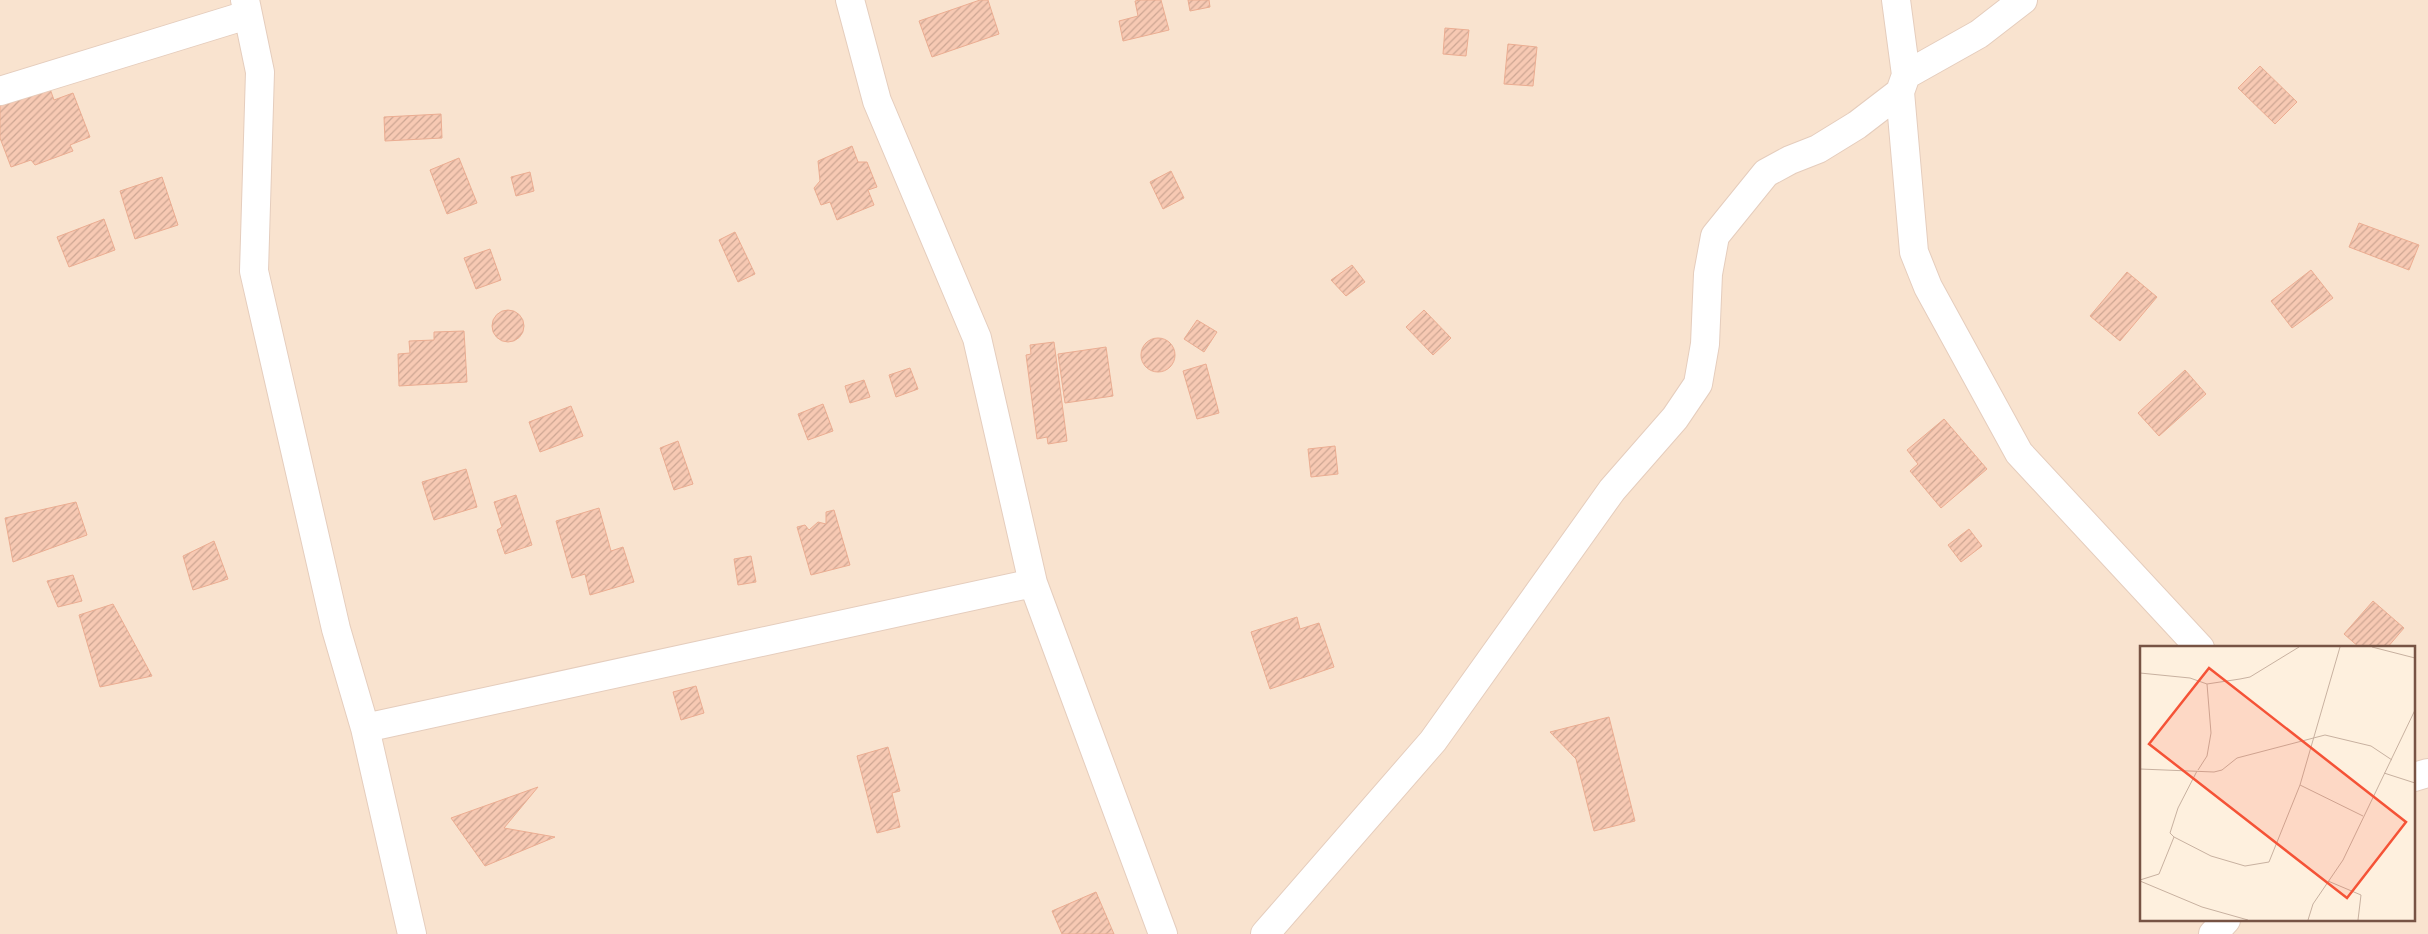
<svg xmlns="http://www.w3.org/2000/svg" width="2428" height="934" font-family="'Public Sans',sans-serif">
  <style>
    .residential { fill: #f9e3cf; fill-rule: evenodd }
    .building { fill: url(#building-hatch); stroke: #ebad92 }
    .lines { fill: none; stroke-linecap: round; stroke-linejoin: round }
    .minor-casing { stroke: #e5cdbd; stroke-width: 30 }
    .minor { stroke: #fff; stroke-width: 28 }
    .inset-road { fill: none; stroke: #c8b1a0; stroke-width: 1 }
    .view { fill: #f55337; fill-opacity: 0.15; stroke: #f55337; stroke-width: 2.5 }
    .inset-edge { fill: none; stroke: #775344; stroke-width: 2.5 }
  </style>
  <defs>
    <pattern id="building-hatch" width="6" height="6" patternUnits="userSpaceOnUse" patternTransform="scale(1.25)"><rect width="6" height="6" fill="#f7c9b3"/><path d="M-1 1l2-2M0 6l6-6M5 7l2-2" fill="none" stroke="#cda693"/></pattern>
  </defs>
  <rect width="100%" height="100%" fill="#fef0de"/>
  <path class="residential" d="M0 0H2428V934H0ZM2142 648H2414V920H2142Z"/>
  <path class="building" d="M980 0H988L999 34 932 57 919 21Z
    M1140 0H1161L1169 30 1123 41 1119 21 1138 16 1135 1Z
    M1188 0H1209L1210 7 1190 11Z
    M1445 28 1469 30 1466 56 1443 54Z
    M1508 44 1537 47 1533 86 1504 84Z
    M2260 66 2297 102 2275 124 2238 88Z
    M49 86 54 100 73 93 90 137 70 145 73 151 35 165 31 160 11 167 0 138V105Z
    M441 114 442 138 385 141 384 117Z
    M852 146 858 162H867L877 187 868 190 874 205 837 220 830 202 821 205 814 188 820 181 818 161Z
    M459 158 477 203 447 214 430 170Z
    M1171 171 1184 198 1163 209 1150 182Z
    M530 172 534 191 516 196 511 177Z
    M162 177 178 225 135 239 120 191Z
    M104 219 115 250 69 267 57 237Z
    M2359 223 2419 245 2409 270 2349 247Z
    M735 232 755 274 738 282 719 240Z
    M490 249 501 280 476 289 464 258Z
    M1352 265 1365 282 1346 296 1331 280Z
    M2311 270 2333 298 2292 328 2271 301Z
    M2127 272 2157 297 2120 341 2090 316Z
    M492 326a16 16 0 1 1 32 0a16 16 0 1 1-32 0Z
    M1424 310 1451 338 1433 355 1406 327Z
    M1197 320 1217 332 1204 352 1184 339Z
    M464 331 467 382 399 386 398 354 410 353 409 341 434 340V332Z
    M1141 355a17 17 0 1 1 34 0a17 17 0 1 1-34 0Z
    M1054 342 1067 441 1048 444 1047 437 1037 439 1026 355 1031 354 1030 345Z
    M1106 347 1113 396 1065 403 1058 354Z
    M1206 364 1219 413 1197 419 1183 371Z
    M910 368 918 389 896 397 889 375Z
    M2185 370 2206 394 2159 436 2138 413Z
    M864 380 870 397 850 403 845 386Z
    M823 404 833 431 808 440 798 414Z
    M571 406 583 436 540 452 529 422Z
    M1944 419 1987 469 1941 508 1910 471 1918 464 1907 450Z
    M678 441 693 484 674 490 660 448Z
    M1335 446 1338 474 1311 477 1308 449Z
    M466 469 477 507 434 520 422 482Z
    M516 495 532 545 505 554 497 530 502 527 494 502Z
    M76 502 87 535 13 562 5 518Z
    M599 508 611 551 623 547 634 582 590 595 585 574 572 578 556 521Z
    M834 510 850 565 811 575 797 527 805 525 809 530 818 522 826 524V512Z
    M1969 529 1982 546 1961 562 1948 545Z
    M214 541 228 579 193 590 183 556Z
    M751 556 756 582 738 585 734 559Z
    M73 575 82 601 58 607 47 581Z
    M2373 601 2404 628 2387 648H2360L2344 634Z
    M113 604 152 676 100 687 79 615Z
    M1297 617 1300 629 1319 623 1334 667 1270 689 1251 632Z
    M696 686 704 713 681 720 673 692Z
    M1609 717 1635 821 1594 831 1576 759 1550 732Z
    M888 747 900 791 892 793 900 827 877 833 857 756Z
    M538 787 504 828 555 837 485 866 451 818Z
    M1096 892 1114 934H1062L1052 911Z"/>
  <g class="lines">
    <defs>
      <path id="minor" d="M245 0 260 72 254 271 336 629 365 728 412 934
        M850 0 877 101 977 338 1033 583 1163 934
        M1896 0 1906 75
        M2023 0 1979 34 1906 75 1900 92 1914 252 1928 287 2019 453 2200 648
        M0 91 247 15
        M365 728 1033 583
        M2414 777 2428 773
        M1265 934 1433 741 1612 490 1675 418 1698 384 1705 344 1708 274 1715 236 1766 173 1790 160 1818 149 1857 125 1900 92
        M2213 934 2226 920"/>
    </defs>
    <use href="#minor" class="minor-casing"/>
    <use href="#minor" class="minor"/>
  </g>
  <g transform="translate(2140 646)">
    <rect width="275" height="275" fill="#fef0de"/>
    <path class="inset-road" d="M232 1 275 12M0 27 50 32 67 38 100 33 110 31 159 1M0 123 74 126 82 124 97 112 185 89 231 100 252 114M58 124 67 110 71 87 67 38M244 127 275 137M160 139 223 170M34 191 30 187 38 162 57 125M0 234 19 228 34 191 71 210 105 220 129 216 160 139 200 1M0 235 62 261 108 274M188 235 221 249 218 274M168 274 173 258 203 214 275 64"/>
    <path class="view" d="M69 22 266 176 207 252 9 98Z"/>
    <rect width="275" height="275" class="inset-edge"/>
  </g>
</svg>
